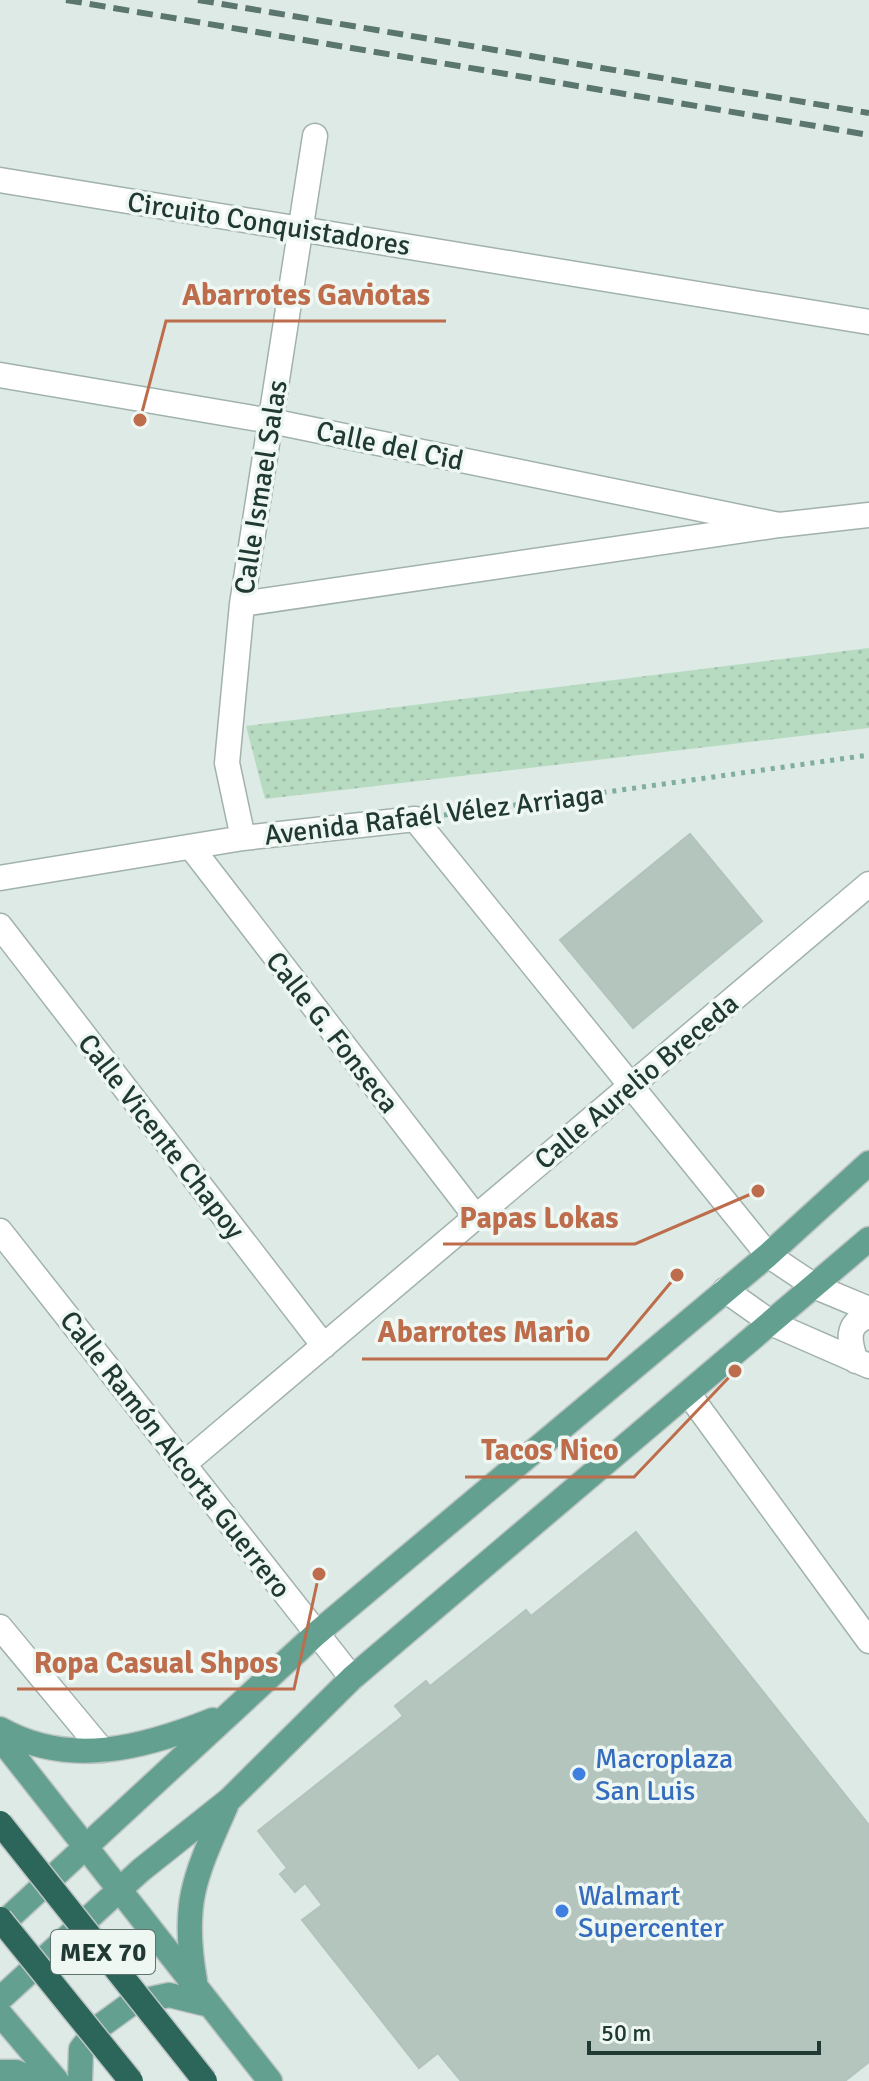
<svg xmlns="http://www.w3.org/2000/svg" width="869" height="2081" font-family="Signika,sans-serif">
  <style>
    .grass { fill: url(#grass-dots) }
    .building { fill: #b4c5be; stroke: #b1c3bc; stroke-width: 2 }
    .lines { fill: none; stroke-linecap: round; stroke-linejoin: round }
    .minor-casing { stroke: #a1b2ac; stroke-width: 27 }
    .major-casing { stroke: #bcc4c2; stroke-width: 27 }
    .path { stroke: #7fae9f; stroke-width: 5; stroke-dasharray: 4 6; stroke-linecap: butt }
    .minor { stroke: #fff; stroke-width: 24 }
    .major { stroke: #63a090; stroke-width: 24 }
    .rail { stroke: #5a766e; stroke-width: 6; stroke-dasharray: 16 8; stroke-linecap: butt }
    .highway-bridge-casing { stroke: #bcc4c2; stroke-width: 27; stroke-linecap: butt }
    .highway-bridge { stroke: #2c655a; stroke-width: 24 }
    .shop-dot { fill: #3f7fe0; stroke: #eff7f3; stroke-width: 3 }
    .labels { text-anchor: middle; stroke-width: 7; stroke-linejoin: round; paint-order: stroke }
    .shield { fill: #eff7f3; stroke: #5e736d; stroke-width: 2 }
    .shield-label { font-size: 26px; font-weight: bold; fill: #203a33 }
    .street-label { font-size: 28px; fill: #203a33; stroke: #eff7f3 }
    .shop-label { font-size: 28px; fill: #366cbe; stroke: #eff7f3; text-anchor: start }
    .leader { fill: none; stroke: #bd6c4c; stroke-width: 3 }
    .callout-dot { fill: #bd6c4c; stroke: #eff7f3; stroke-width: 3 }
    .callout-label { font-size: 30px; text-anchor: middle; font-weight: bold; fill: #bd6c4c; stroke: #eff7f3; stroke-width: 7; stroke-linejoin: round; paint-order: stroke }
  </style>
  <defs>
    <pattern id="grass-dots" width="8" height="8" patternUnits="userSpaceOnUse" patternTransform="scale(2)"><rect width="8" height="8" fill="#b7dbc1"/><path d="M2 2h.1M6 6h.1" fill="none" stroke="#9dbda6" stroke-width="1.8" stroke-linecap="round"/></pattern>
  </defs>
  <rect width="100%" height="100%" fill="#deeae5"/>
  <path class="grass" d="M869 648V728L265 799 246 726Z"/>
  <path class="building" d="M690 834 762 921 633 1028 560 940Z
    M636 1532 869 1825V2062L845 2081H461L438 2053 419 2068 302 1920 322 1905 305 1883 295 1892 280 1874 287 1868 258 1831 403 1716 395 1706 426 1681 430 1686 526 1610 531 1616Z"/>
  <g class="lines">
    <defs>
      <path id="minor" d="M0 180 869 322
        M0 375 271 421 779 525
        M242 604 779 525 869 515
        M243 838 227 763 242 604 315 136
        M191 847 476 1217
        M0 878 243 838 415 819 768 1255 816 1287 869 1309
        M0 926 324 1346
        M0 1231 352 1678
        M725 1290 773 1324 869 1366
        M856 1361C849 1342 845 1323 869 1316
        M688 1393 869 1641
        M184 1464 869 884
        M0 1627 102 1750"/>
      <path id="major" d="M0 1729C69 1768 143 1748 213 1720
        M0 1738 270 2081
        M0 1926 317 1633 768 1255 869 1163
        M195 1981C181 1903 195 1876 226 1806
        M0 1999 141 1870 229 1800 352 1678 869 1239
        M0 2014 57 2081
        M0 2072H16L36 2081
        M80 2081 81 2049 99 2027 132 2003 169 1995 210 2005"/>
    </defs>
    <use href="#minor" class="minor-casing"/>
    <use href="#major" class="major-casing"/>
    <path class="path" d="M444 815 869 755"/>
    <use href="#minor" class="minor"/>
    <use href="#major" class="major"/>
    <path class="rail" d="M66 0 869 135
      M198 0 869 113"/>
    <defs>
      <path id="highway-bridge" d="M0 1823 205 2081
        M0 1919 131 2081"/>
    </defs>
    <use href="#highway-bridge" class="highway-bridge-casing"/>
    <use href="#highway-bridge" class="highway-bridge"/>
  </g>
  <g class="shop-dot">
    <circle cx="579" cy="1774" r="8"/>
    <circle cx="562" cy="1911" r="8"/>
  </g>
  <g class="labels">
    <rect class="shield" x="51" y="1930" width="104" height="44" rx="6"/>
    <g class="shield-label">
      <text x="103" y="1961">MEX 70</text>
    </g>
    <g class="street-label">
      <text transform="translate(269 223) rotate(9)" y="10">Circuito Conquistadores</text>
      <text transform="translate(390 445) rotate(12)" y="10">Calle del Cid</text>
      <text transform="translate(260 487) rotate(-81)" y="10">Calle Ismael Salas</text>
      <text transform="translate(434 814) rotate(-7)" y="10">Avenida Rafaél Vélez Arriaga</text>
      <text transform="translate(333 1032) rotate(52)" y="10">Calle G. Fonseca</text>
      <text transform="translate(636 1081) rotate(-40)" y="10">Calle Aurelio Breceda</text>
      <text transform="translate(162 1136) rotate(52)" y="10">Calle Vicente Chapoy</text>
      <text transform="translate(176 1454) rotate(52)" y="10">Calle Ramón Alcorta Guerrero</text>
    </g>
    <g class="shop-label">
      <text x="595" y="1768">Macroplaza<tspan x="595" dy="32">San Luis</tspan></text>
      <text x="578" y="1905">Walmart<tspan x="578" dy="32">Supercenter</tspan></text>
    </g>
  </g>
  <path class="leader" d="M140 420L166 321H446M758 1191L635 1244H443M677 1275L607 1359H362M735 1371L634 1477H465M319 1574L294 1689H17"/>
  <g class="callout-dot">
    <circle cx="140" cy="420" r="8"/>
    <circle cx="758" cy="1191" r="8"/>
    <circle cx="677" cy="1275" r="8"/>
    <circle cx="735" cy="1371" r="8"/>
    <circle cx="319" cy="1574" r="8"/>
  </g>
  <g class="callout-label">
    <text x="306" y="305">Abarrotes Gaviotas</text>
    <text x="539" y="1228">Papas Lokas</text>
    <text x="484" y="1342">Abarrotes Mario</text>
    <text x="550" y="1460">Tacos Nico</text>
    <text x="156" y="1673">Ropa Casual Shpos</text>
  </g>
  <path d="M589 2041v12h230v-12" fill="none" stroke="#203a33" stroke-width="4"/>
  <text x="601" y="2041" font-size="24" fill="#203a33" stroke="#eff7f3" stroke-width="6" paint-order="stroke">50 m</text>
</svg>
